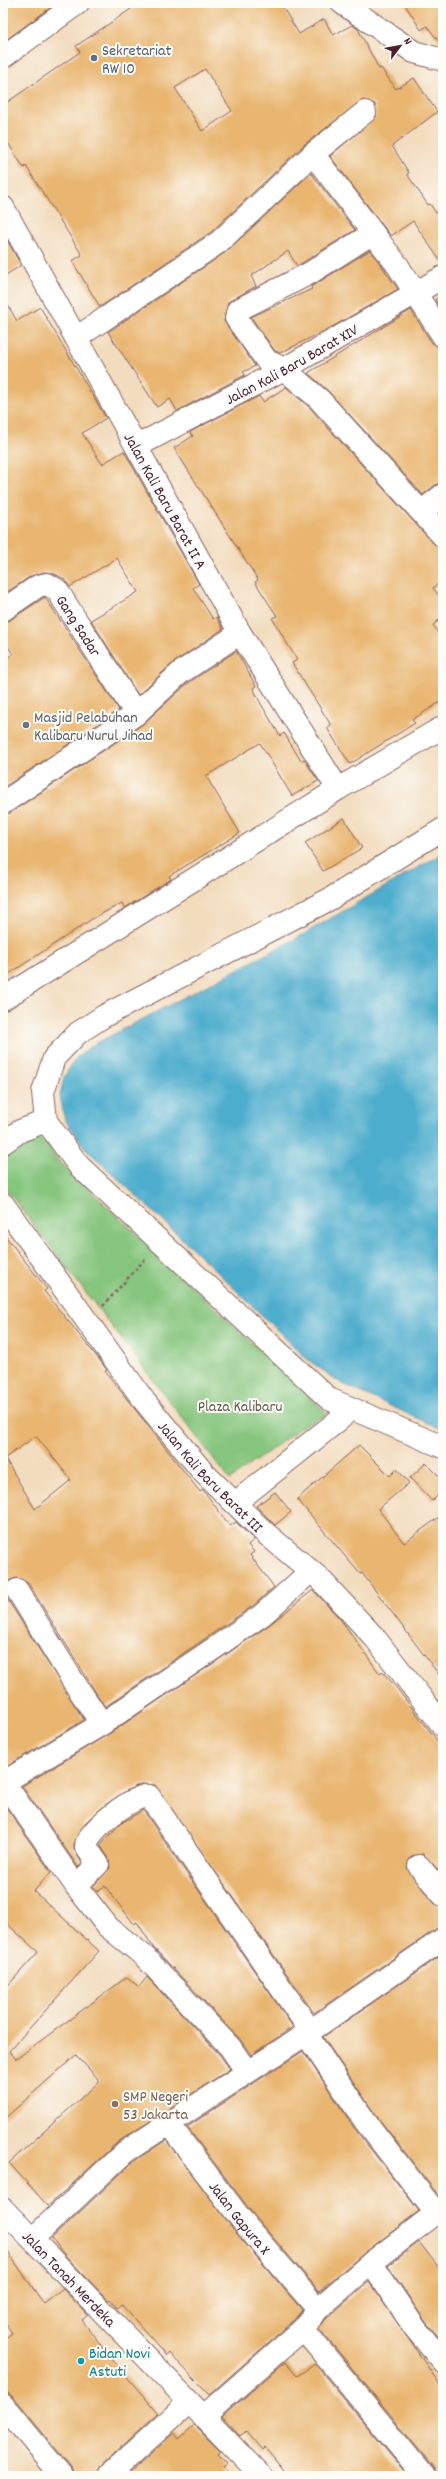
<svg xmlns="http://www.w3.org/2000/svg" width="446" height="2479" font-family="Dekko,sans-serif">
  <style>
    .green { fill: #85c57d; stroke: #687254 }
    .water { fill: #4eadcd; stroke: #4c667c }
    .building { fill: #e9b671; fill-rule: evenodd }
    .lines { fill: none; stroke-linecap: round; stroke-linejoin: round }
    .minor-casing { stroke: #85615e; stroke-width: 24 }
    .path { stroke: #85615e; stroke-width: 2.5; stroke-dasharray: 3 3; stroke-linecap: butt }
    .minor { stroke: #fff; stroke-width: 22 }
    .service-dot { fill: #5c6f8a; stroke: #fdfcf7; stroke-width: 1.5 }
    .worship-dot { fill: #6b7280; stroke: #fdfcf7; stroke-width: 1.5 }
    .education-dot { fill: #8d6e63; stroke: #fdfcf7; stroke-width: 1.5 }
    .culture-dot { fill: #0f9aa8; stroke: #fdfcf7; stroke-width: 1.5 }
    .labels { text-anchor: middle; stroke-width: 4; stroke-linejoin: round; paint-order: stroke }
    .service-label { font-size: 16px; fill: #4e5e75; stroke: #fdfcf7; text-anchor: start }
    .street-label { font-size: 16px; fill: #4a1f2b; stroke: #fdfcf7 }
    .worship-label { font-size: 16px; fill: #5b616d; stroke: #fdfcf7; text-anchor: start }
    .park-label { font-size: 16px; fill: #5f5948; stroke: #fdfcf7 }
    .education-label { font-size: 16px; fill: #785e54; stroke: #fdfcf7; text-anchor: start }
    .culture-label { font-size: 16px; fill: #0d838f; stroke: #fdfcf7; text-anchor: start }
  </style>
  <rect width="100%" height="100%" fill="#fdfcf7"/>
  <filter id="ink" filterUnits="userSpaceOnUse"><feTurbulence type="fractalNoise" baseFrequency=".025" numOctaves="2"/><feDisplacementMap in="SourceGraphic" scale="8" xChannelSelector="R" yChannelSelector="G"/><feConvolveMatrix kernelMatrix="1 2 1 2 8 2 1 2 1" color-interpolation-filters="sRGB"/></filter>
  <filter id="wash" filterUnits="userSpaceOnUse"><feTurbulence type="fractalNoise" baseFrequency=".012" numOctaves="4" result="noise"/><feDisplacementMap in="SourceGraphic" scale="16" xChannelSelector="R" yChannelSelector="G"/><feGaussianBlur stdDeviation="0.9" result="paint"/><feColorMatrix in="noise" values="0 0 0 0 0 0 0 0 0 0 0 0 0 0 0 0 0 1.4 0 .05"/><feComposite in="paint" operator="in"/></filter>
  <g filter="url(#wash)">
    <rect width="100%" height="100%" fill="#f2dcbe"/>
    <path class="green" d="M35 1138 47 1143 55 1157 328 1414 304 1425 230 1480 3 1185V1158L23 1143Z"/>
    <path class="water" d="M443 853V1430L341 1383 308 1360 207 1262 86 1149 65 1120 60 1096 64 1077 76 1058 93 1045 297 938Z"/>
    <g id="blocks">
      <path class="building" d="M3 3H57L3 42Z
        M128 3H280L299 34 324 19 333 35 352 25 358 29 379 69 381 68 396 89 414 78 437 112 392 146 409 173 407 174 428 205 430 204 436 213 443 209V265L413 221 391 236 330 156 376 117 375 104 363 100 305 144 211 232 100 307 72 261 82 255 26 166 24 168 3 135V105L80 52 76 46 131 9ZM205 69 232 111 202 131 175 88Z
        M404 3H443V47L427 26 421 30Z
        M311 173 355 230 297 266 288 251 251 276 256 286 228 302 224 321 255 366 243 372 245 375 177 411 170 399 157 407 108 332 226 252Z
        M3 233 21 265 3 277Z
        M370 250 398 289 332 327 280 353 275 351 251 317 312 289 311 287Z
        M443 295V313L435 300Z
        M3 297 17 321 40 307 106 418 82 433 102 464 124 451 199 584 193 588 213 619 217 617 223 629 173 663 138 695 91 620 138 592 117 558 70 587 64 579 53 573 44 572 31 576 3 595Z
        M411 310 432 343 443 348V483L435 485 423 495 328 391 308 373Z
        M286 387 310 408 434 544 443 548V580L433 588 443 601V617L433 625 443 640V700L412 720 415 723 350 764 327 728 331 725 292 663 297 660 272 618 277 616 255 582 258 580 174 448 193 436 190 432 259 396 263 402Z
        M45 597 119 710 3 788V660L13 654 3 639V622L10 620Z
        M236 651 256 686 253 688 261 704 280 736 284 733 301 761 304 759 318 781 292 796 260 743 206 776 240 833 169 876 171 879 125 908 122 903 92 919 3 978V815L10 813 143 724 188 683Z
        M344 818 362 848 323 871 305 843Z
        M3 1233 47 1289 44 1291 101 1362 107 1370 105 1371 200 1492 203 1490 230 1526 236 1522 254 1540 248 1545 254 1552 250 1555 274 1587 254 1605 105 1707 28 1583 17 1578 10 1580 5 1590 6 1597 84 1720 4 1768ZM36 1436 71 1480 35 1509 5 1458Z
        M359 1445 390 1476 397 1469 409 1483 378 1509 404 1543 443 1514V1680L362 1573 360 1574 297 1499Z
        M426 1463 443 1480V1490L432 1501 410 1478Z
        M275 1492 291 1512 275 1525 256 1506Z
        M313 1590 341 1620 380 1674 382 1671 395 1686 443 1748V1875L423 1854 411 1856 407 1868 433 1903 443 1907V1927L436 1929 314 2013 155 1785 141 1784 128 1790 105 1805 85 1823 74 1844V1849L82 1863 78 1867 22 1786 109 1734 269 1625Z
        M3 1803 51 1872 34 1891 99 1951 9 2051 16 2059 127 1977 139 1987 147 1977 220 2055 230 2069 118 2142 48 2206 9 2163 100 2081 76 2055 3 2120V1991L38 1952 3 1920Z
        M143 1810 293 2027 251 2055 239 2038 153 1947 137 1922 134 1924 105 1886 97 1891 93 1886 110 1868 108 1857 100 1845 120 1824Z
        M443 1954V2193L439 2196 375 2114 323 2037Z
        M303 2051 355 2129 419 2211 363 2254 319 2291 257 2219 187 2127Z
        M166 2140 238 2235 302 2310 294 2320 209 2395 169 2352 166 2355 121 2304 117 2308 110 2299 108 2300 63 2253 52 2238 133 2162Z
        M419 2242 443 2273 442 2341 425 2321 388 2266Z
        M3 2245 44 2304 63 2289 88 2315 82 2320 109 2356 158 2413 100 2467 96 2476H76L72 2468 13 2397 3 2389V2340L12 2333 3 2320Z
        M369 2282 443 2389V2476H436L434 2468 319 2328 327 2318Z
        M285 2362 297 2376 315 2364 408 2476H289L265 2447 262 2450 246 2431 240 2436 222 2417Z
        M194 2425 221 2452 218 2454 227 2464 223 2467 231 2476H127L174 2433 179 2439Z"/>
    </g>
  </g>
  <g filter="url(#ink)">
    <use href="#blocks" fill-opacity="0" stroke="#85615e" stroke-width="1"/>
    <g class="lines">
      <defs>
        <g id="minor">
          <path d="M342 3 414 52 443 60"/>
          <path d="M3 57 78 3"/>
          <path d="M313 154 398 266 443 336"/>
          <path id="s1" d="M3 207 240 633 338 789"/>
          <path d="M373 233 310 273 238 310 236 318 267 361 284 369 319 399 443 536"/>
          <path d="M76 338 219 242 313 154 365 112"/>
          <path id="s2" d="M137 446 284 369 443 277"/>
          <path d="M422 511 443 495"/>
          <path id="s3" d="M3 610 38 586 47 584 57 590 136 714"/>
          <path d="M3 803 136 714 180 673 240 633"/>
          <path d="M443 829 330 899 104 1016 78 1033 54 1058 43 1092 46 1121 79 1166 329 1399 443 1447"/>
          <path d="M3 999 338 789 443 727"/>
          <path d="M3 1143 20 1131 46 1121"/>
          <path id="s4" d="M3 1204 145 1402 203 1472 264 1532 319 1578 375 1638 443 1726"/>
          <path d="M235 1503 340 1419 350 1408"/>
          <path d="M17 1590 73 1681 102 1724"/>
          <path d="M3 1781 76 1886 108 1927 144 1956 230 2047 247 2072"/>
          <path d="M4 1782 102 1724 216 1647 262 1615 311 1571"/>
          <path d="M419 1866 443 1895"/>
          <path d="M76 1886 98 1864 86 1847C85 1831 137 1793 149 1796L310 2030"/>
          <path d="M306 2034 365 2121 436 2213"/>
          <path id="s5" d="M168 2123 247 2227 318 2309"/>
          <path id="s6" d="M3 2209 261 2476"/>
          <path d="M32 2239 125 2152 306 2034 443 1939"/>
          <path d="M371 2263 415 2328 443 2362"/>
          <path d="M303 2329 424 2476"/>
          <path d="M3 2405 62 2476"/>
          <path d="M203 2417 303 2329 318 2309 371 2263 443 2208"/>
          <path d="M108 2476 189 2402"/>
        </g>
      </defs>
      <use href="#minor" class="minor-casing"/>
      <path class="path" d="M103 1306 145 1259"/>
      <use href="#minor" class="minor"/>
    </g>
  </g>
  <circle class="service-dot" cx="94" cy="58" r="4"/>
  <circle class="worship-dot" cx="26" cy="725" r="4"/>
  <circle class="education-dot" cx="115" cy="2104" r="4"/>
  <circle class="culture-dot" cx="81" cy="2361" r="4"/>
  <g class="labels">
    <g class="service-label">
      <text x="102" y="55">Sekretariat<tspan x="102" dy="18">RW 10</tspan></text>
    </g>
    <g class="street-label">
      <text dy="6" stroke="none"><textPath href="#s2" startOffset="175">Jalan Kali Baru Barat XIV</textPath></text>
      <text dy="6" stroke="none"><textPath href="#s1" startOffset="336">Jalan Kali Baru Barat II A</textPath></text>
      <text dy="6" stroke="none"><textPath href="#s3" startOffset="105">Gang Sadar</textPath></text>
      <text dy="6" stroke="none"><textPath href="#s4" startOffset="343">Jalan Kali Baru Barat III</textPath></text>
      <text dy="6" stroke="none"><textPath href="#s5" startOffset="119">Jalan Gapura X</textPath></text>
      <text dy="6" stroke="none"><textPath href="#s6" startOffset="96">Jalan Tanah Merdeka</textPath></text>
    </g>
    <g class="worship-label">
      <text x="34" y="722">Masjid Pelabuhan<tspan x="34" dy="18">Kalibaru Nurul Jihad</tspan></text>
    </g>
    <g class="park-label">
      <text x="240" y="1411">Plaza Kalibaru</text>
    </g>
    <g class="education-label">
      <text x="123" y="2101">SMP Negeri<tspan x="123" dy="18">53 Jakarta</tspan></text>
    </g>
    <g class="culture-label">
      <text x="89" y="2358">Bidan Novi<tspan x="89" dy="18">Astuti</tspan></text>
    </g>
  </g>
  <rect width="446" height="2479" fill="none" stroke="#fdfcf7" stroke-width="16"/>
  <g transform="translate(400 46) rotate(58)" stroke="#fdfcf7" stroke-width="3" paint-order="stroke">
  <path d="M0-3L7 15L0 10L-7 15Z" fill="#4a1f2b"/>
  <text y="-6" font-size="11" font-weight="bold" text-anchor="middle" fill="#4a1f2b">N</text>
  </g>
</svg>
